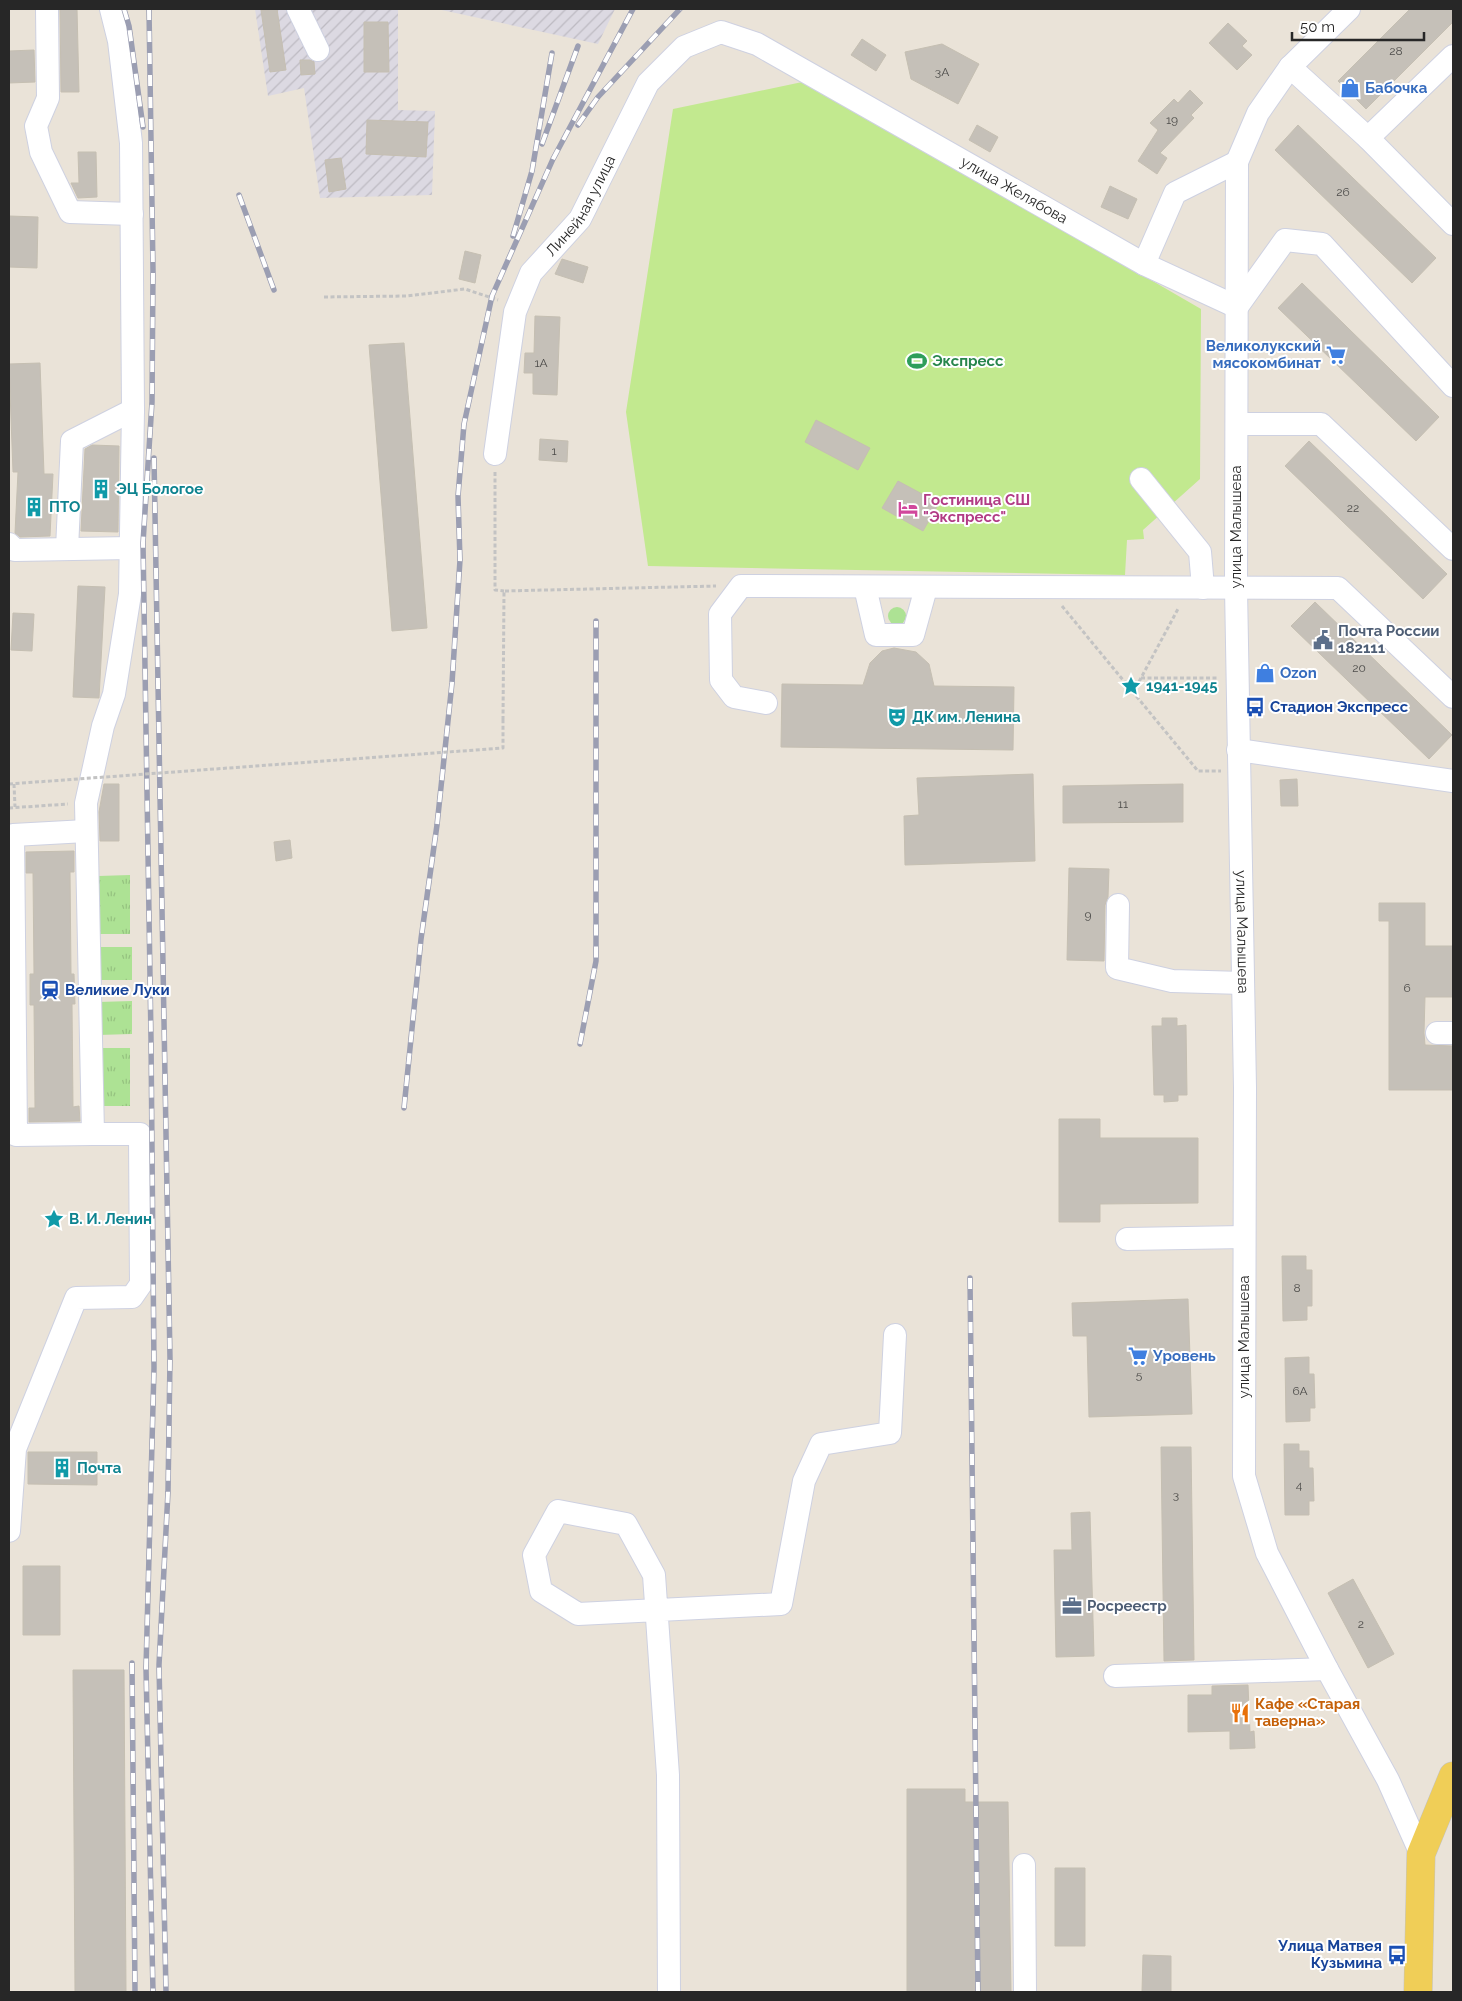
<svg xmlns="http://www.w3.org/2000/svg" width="1462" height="2001" font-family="Raleway,sans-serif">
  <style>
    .industrial { fill: url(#industrial-furrows) }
    .grass { fill: url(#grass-tufts) }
    .garden { fill: #ade294 }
    .pitch { fill: #c2e98f }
    .building { fill: #c5c0b8; stroke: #c5bfb2 }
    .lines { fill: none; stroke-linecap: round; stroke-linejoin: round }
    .minor-casing { stroke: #ced1e1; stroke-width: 24 }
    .major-casing { stroke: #c3c3c3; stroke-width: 29 }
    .path { stroke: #c3c3c3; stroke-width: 3; stroke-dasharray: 4 2.5; stroke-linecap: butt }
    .minor { stroke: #fff; stroke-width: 22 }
    .major { stroke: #f0ce57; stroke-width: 28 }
    .rail-casing { stroke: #9b9eb2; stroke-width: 5.5 }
    .rail { stroke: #fff; stroke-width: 4; stroke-dasharray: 11; stroke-linecap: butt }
    .path-bridge { stroke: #c3c3c3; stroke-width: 3; stroke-dasharray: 4 2.5; stroke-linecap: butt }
    .labels { text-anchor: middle; stroke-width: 4; stroke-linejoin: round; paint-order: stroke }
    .number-label { font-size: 12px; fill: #4e4d4b }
    .shop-label { font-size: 15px; font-weight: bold; fill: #366cbe; stroke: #fff; text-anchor: start }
    .street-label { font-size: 15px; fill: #272727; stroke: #fff }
    .leisure-label { font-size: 15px; font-weight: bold; fill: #27864d; stroke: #fff; text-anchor: start }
    .culture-label { font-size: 15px; font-weight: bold; fill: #0d838f; stroke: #fff; text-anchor: start }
    .hotel-label { font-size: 15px; font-weight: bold; fill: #b23c85; stroke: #fff; text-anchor: start }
    .service-label { font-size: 15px; font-weight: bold; fill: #4e5e75; stroke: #fff; text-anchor: start }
    .transit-label { font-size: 15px; font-weight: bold; fill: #164399; stroke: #fff; text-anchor: start }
    .food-label { font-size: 15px; font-weight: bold; fill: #c56008; stroke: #fff; text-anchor: start }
  </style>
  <defs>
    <pattern id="industrial-furrows" width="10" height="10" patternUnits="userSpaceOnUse" patternTransform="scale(1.25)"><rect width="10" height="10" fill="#dcd9e2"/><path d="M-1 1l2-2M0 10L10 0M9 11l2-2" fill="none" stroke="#bdbac2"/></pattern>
    <pattern id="grass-tufts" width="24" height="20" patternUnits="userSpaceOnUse" patternTransform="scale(1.25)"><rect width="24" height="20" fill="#ade294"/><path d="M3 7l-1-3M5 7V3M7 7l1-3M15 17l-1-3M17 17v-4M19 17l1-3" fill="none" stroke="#95c280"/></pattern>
  </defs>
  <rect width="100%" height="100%" fill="#eae3d8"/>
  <path class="industrial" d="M255 9H398V110L435 111 432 195 320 198 304 88 268 96Z
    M437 9H615L598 44Z"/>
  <path class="grass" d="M130 875V934H99L98 876Z
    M97 947H132V980H97Z
    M132 1001V1034L98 1035V1002Z
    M100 1048H130V1106H101Z"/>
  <path class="garden" d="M888 616a9 9 0 1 1 18 0a9 9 0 1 1-18 0Z"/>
  <path class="pitch" d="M807 81 1201 309 1200 479 1143 530 1144 539 1127 540 1125 575 648 566 626 412 673 109Z"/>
  <path class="building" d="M60 9H77L79 92H61Z
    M277 9 286 70 270 72 261 10Z
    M1410 9H1453V22L1366 109 1338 81Z
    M364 22H388L389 72H364Z
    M1228 23 1247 41 1242 46 1252 55 1237 70 1209 43Z
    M862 39 886 55 876 71 851 55Z
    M942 44 979 64 958 104 911 79 905 52Z
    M34 50 35 82 9 83V51Z
    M300 60H310L314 62 315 74 301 75Z
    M1190 90 1203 103 1191 115 1194 118 1160 153 1167 158 1157 174 1138 161 1158 130 1150 123 1174 99 1178 103Z
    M367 120 428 122 426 157 366 154Z
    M977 125 998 137 990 152 969 140Z
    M1298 125 1436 258 1412 283 1275 150Z
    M78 152H96L97 197 78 198 71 183H79Z
    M341 158 346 189 329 192 325 160Z
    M1110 186 1137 199 1128 219 1101 207Z
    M9 216 38 217 37 268 9 267Z
    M465 251 481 255 475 283 459 279Z
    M562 259 588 267 583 283 555 274Z
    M1302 283 1439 417 1416 441 1278 308Z
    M535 316 560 317 557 395 533 394V373H524L525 353H534Z
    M404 343 427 628 392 631 369 345Z
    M40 363 44 474H53L50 536 20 537 15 533 18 472H13L9 364Z
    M816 420 870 448 858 470 805 442Z
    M540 439 568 441 567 462 539 460Z
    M1309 441 1447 574 1423 599 1285 466Z
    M92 445 119 446 118 532 81 531 85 449Z
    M898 481 939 503 923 531 882 508Z
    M78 586 105 587 99 698 73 697Z
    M1315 602 1452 735 1429 759 1291 626Z
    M13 613 34 614 32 651 11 650Z
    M894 648 916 652 929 664 934 686 1014 687 1013 750 781 747 782 684 863 685 870 663 882 651Z
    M1033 774 1035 861 905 865 904 816 919 815 917 778Z
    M1297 779 1298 806H1281L1280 780Z
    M104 784H119V841H100L99 812Z
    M1183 784V822L1063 823V786Z
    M290 840 292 858 276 861 274 842Z
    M74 851V872H70L71 974H74L75 1004H72L73 1107 79 1106 80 1121 29 1122V1108H35L34 1005H30V974H34L33 873H26V852Z
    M1069 868 1109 869 1108 897 1105 905 1104 961 1067 960Z
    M1379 903H1425V946H1453V997H1425L1424 1033 1425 1045 1453 1046V1090H1389V921H1379Z
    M1162 1018H1177V1026L1186 1025 1187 1095H1178V1101L1164 1102V1095H1154L1152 1026H1162Z
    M1059 1119H1100V1138H1198V1203L1100 1204V1222H1059Z
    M1282 1256H1306V1270H1312V1306H1307V1320L1283 1321Z
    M1188 1299 1192 1414 1089 1417 1087 1336H1073L1072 1303Z
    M1309 1357V1374H1314L1315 1408H1310V1421L1286 1422 1285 1358Z
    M1284 1444H1299V1451H1309V1468H1313L1314 1501H1309V1515H1285Z
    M1161 1447H1191L1194 1660 1164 1661Z
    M28 1452H97V1485L28 1484Z
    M1090 1512 1094 1656 1056 1657 1054 1550H1072L1071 1513Z
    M23 1566H60V1635H23Z
    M1353 1579 1394 1654 1368 1668 1328 1593Z
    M73 1670H124L126 1992H75Z
    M1248 1685 1250 1732 1254 1731 1255 1748 1230 1749V1731L1188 1732V1695H1212V1686Z
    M907 1789H965V1802H1008L1011 1992H907Z
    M1055 1868H1085V1946H1055Z
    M1143 1955 1171 1956V1992H1142Z"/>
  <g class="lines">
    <defs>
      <g id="minor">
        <path d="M47 9 48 98 36 126 41 152 70 212 132 214"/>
        <path d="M298 9 318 50"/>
        <path id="s1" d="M1349 9 1290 67 1258 113 1237 162 1236 588 1245 1088 1244 1476 1267 1553 1327 1669 1388 1780 1421 1854"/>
        <path d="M1290 67 1368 138 1453 224"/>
        <path d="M1368 138 1453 56"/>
        <path d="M1144 264 1237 307 1285 240 1322 244 1453 386"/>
        <path d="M1237 424H1321L1453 549"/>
        <path id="s2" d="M495 454 515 312 531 273 580 219 648 83 684 47 721 32 757 44 1144 264 1175 193 1237 162"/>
        <path d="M1141 479 1200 552 1203 588"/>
        <path d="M9 544 15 550 131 548"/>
        <path d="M67 549 72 441 133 410"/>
        <path d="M865 587 876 635H913L926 588"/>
        <path d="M766 703 734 697 721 680 720 614 741 586 1338 588 1453 697"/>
        <path d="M1238 750 1453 781"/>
        <path d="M86 831 13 835 16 1135 93 1134"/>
        <path d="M1118 905 1117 968 1172 981 1243 983"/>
        <path d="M1437 1033H1453"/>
        <path d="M1127 1239 1244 1237"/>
        <path d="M9 1531 15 1449 76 1298 132 1297 141 1284 140 1134H93L86 803 103 726 114 694 130 594 133 410 131 143 119 41 111 9"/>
        <path d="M1115 1676 1327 1669"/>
        <path d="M1024 1865 1025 1992"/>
        <path d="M669 1992 668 1775 654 1575 626 1524 558 1511 534 1555 541 1591 578 1614 781 1604 804 1481 821 1444 890 1433 895 1335"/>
      </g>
      <path id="major" d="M1418 1992 1421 1854 1453 1776"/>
    </defs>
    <use href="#minor" class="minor-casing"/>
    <use href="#major" class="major-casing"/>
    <path class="path" d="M324 297 406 296 465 289 498 300
      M495 472V590L504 591
      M1062 606 1198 771H1221
      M1141 678H1217
      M1133 693 1179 607
      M503 720 504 591 716 586
      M14 784 15 807
      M9 808 68 804"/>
    <use href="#minor" class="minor"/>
    <use href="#major" class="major"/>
    <defs>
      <path id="rail" d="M124 9 129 26 143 127
        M149 9 153 271 152 402 143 543 151 1039 154 1368 146 1668 153 1992
        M578 125 598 97 680 9
        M542 144 578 46
        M239 195 274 290
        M513 236 532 171 552 53
        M154 458 170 1359 168 1492 159 1665 166 1992
        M580 1044 596 961V621
        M404 1108 421 939 437 825 452 683 460 560 458 496 464 424 492 296 553 159 633 9
        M970 1278 978 1992
        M132 1663 135 1992"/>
    </defs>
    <use href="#rail" class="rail-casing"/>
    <use href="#rail" class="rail"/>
    <path class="path-bridge" d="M9 784 503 748V720"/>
  </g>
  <defs>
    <symbol id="shop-bare" viewBox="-9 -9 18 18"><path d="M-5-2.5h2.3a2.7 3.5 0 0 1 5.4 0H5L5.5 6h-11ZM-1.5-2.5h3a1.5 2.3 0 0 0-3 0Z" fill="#3f7fe0" stroke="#fff" stroke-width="2.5" paint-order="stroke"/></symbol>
    <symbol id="supermarket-bare" viewBox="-9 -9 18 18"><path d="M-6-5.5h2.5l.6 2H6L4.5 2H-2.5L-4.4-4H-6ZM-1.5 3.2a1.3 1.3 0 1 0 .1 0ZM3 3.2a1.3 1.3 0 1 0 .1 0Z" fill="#3f7fe0" stroke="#fff" stroke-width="2.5" paint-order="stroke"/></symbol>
    <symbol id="stadium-bare" viewBox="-9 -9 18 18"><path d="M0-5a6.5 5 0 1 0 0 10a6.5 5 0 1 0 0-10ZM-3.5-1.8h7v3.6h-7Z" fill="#2e9e5b" stroke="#fff" stroke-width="2.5" paint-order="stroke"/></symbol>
    <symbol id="building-bare" viewBox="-9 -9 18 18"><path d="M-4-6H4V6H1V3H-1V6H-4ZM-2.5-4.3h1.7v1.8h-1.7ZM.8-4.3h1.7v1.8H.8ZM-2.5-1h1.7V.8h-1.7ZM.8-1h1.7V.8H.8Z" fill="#0f9aa8" stroke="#fff" stroke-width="2.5" paint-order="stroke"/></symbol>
    <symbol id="hotel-bare" viewBox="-9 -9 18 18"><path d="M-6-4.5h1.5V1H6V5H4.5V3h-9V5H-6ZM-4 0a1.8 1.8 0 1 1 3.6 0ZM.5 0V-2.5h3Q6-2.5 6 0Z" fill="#d1479c" stroke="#fff" stroke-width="2.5" paint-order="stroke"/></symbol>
    <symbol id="civic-bare" viewBox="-9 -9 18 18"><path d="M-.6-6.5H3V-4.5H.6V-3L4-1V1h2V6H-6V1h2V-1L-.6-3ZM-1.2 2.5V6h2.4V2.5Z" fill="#5c6f8a" stroke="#fff" stroke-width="2.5" paint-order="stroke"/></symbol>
    <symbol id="sight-bare" viewBox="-9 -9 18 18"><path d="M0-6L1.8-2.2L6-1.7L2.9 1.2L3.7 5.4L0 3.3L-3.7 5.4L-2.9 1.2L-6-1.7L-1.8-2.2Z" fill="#0f9aa8" stroke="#fff" stroke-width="2.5" paint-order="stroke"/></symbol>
    <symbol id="bus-bare" viewBox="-9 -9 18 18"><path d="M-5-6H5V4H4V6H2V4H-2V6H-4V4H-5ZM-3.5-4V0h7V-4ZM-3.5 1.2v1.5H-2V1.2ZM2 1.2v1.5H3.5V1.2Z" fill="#1a4fb4" stroke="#fff" stroke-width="2.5" paint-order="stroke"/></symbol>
    <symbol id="theatre-bare" viewBox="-9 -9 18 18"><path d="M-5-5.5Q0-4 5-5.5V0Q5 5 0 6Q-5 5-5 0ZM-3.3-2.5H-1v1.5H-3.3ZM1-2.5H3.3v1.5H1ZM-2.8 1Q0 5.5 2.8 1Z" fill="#0f9aa8" stroke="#fff" stroke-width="2.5" paint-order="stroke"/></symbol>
    <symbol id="station-bare" viewBox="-9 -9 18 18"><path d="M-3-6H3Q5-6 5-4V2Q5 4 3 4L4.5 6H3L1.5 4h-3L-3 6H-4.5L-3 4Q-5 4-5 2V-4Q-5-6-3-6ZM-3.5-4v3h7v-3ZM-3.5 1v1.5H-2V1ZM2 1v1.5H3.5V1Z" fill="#1a4fb4" stroke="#fff" stroke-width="2.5" paint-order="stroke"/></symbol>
    <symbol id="office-bare" viewBox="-9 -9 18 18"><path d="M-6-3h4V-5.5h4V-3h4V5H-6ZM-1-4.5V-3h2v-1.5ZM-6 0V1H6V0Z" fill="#5c6f8a" stroke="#fff" stroke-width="2.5" paint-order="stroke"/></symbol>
    <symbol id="restaurant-bare" viewBox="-9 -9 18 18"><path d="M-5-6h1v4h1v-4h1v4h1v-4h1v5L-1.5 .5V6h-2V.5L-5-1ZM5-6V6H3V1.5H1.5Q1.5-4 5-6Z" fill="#e8710a" stroke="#fff" stroke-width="2.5" paint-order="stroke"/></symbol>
  </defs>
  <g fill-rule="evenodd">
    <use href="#shop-bare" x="1336" y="74" width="28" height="28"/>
    <use href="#supermarket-bare" x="1322" y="341" width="28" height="28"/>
    <use href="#stadium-bare" x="903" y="347" width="28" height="28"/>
    <use href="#building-bare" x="87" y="475" width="28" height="28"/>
    <use href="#building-bare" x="20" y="493" width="28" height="28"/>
    <use href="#hotel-bare" x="894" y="495" width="28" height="28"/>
    <use href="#civic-bare" x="1309" y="626" width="28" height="28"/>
    <use href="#shop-bare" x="1251" y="659" width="28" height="28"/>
    <use href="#sight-bare" x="1117" y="672" width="28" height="28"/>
    <use href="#bus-bare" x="1241" y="693" width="28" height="28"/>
    <use href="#theatre-bare" x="883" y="703" width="28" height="28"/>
    <use href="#station-bare" x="36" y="976" width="28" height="28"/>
    <use href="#sight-bare" x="40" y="1205" width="28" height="28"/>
    <use href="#supermarket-bare" x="1124" y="1342" width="28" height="28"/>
    <use href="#building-bare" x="48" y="1454" width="28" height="28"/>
    <use href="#office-bare" x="1058" y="1592" width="28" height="28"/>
    <use href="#restaurant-bare" x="1226" y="1699" width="28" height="28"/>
    <use href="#bus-bare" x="1383" y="1941" width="28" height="28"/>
  </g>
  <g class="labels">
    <g class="number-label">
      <text x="1396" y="55">28</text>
      <text x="942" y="76">3А</text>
      <text x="1172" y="124">19</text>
      <text x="1343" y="196">26</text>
      <text x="541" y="367">1А</text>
      <text x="554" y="455">1</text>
      <text x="1353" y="512">22</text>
      <text x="1359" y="672">20</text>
      <text x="1123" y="808">11</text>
      <text x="1088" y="919">9</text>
      <text x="1407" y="992">6</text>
      <text x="1297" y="1292">8</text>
      <text x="1139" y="1379">5</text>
      <text x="1300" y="1395">6А</text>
      <text x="1299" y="1489">4</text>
      <text x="1176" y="1499">3</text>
      <text x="1361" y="1628">2</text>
    </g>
    <g class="shop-label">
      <text x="1365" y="93">Бабочка</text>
      <text x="1321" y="351" text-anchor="end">Великолукский<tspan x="1321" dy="17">мясокомбинат</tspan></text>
      <text x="1280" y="678">Ozon</text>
      <text x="1153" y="1361">Уровень</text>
    </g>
    <g class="street-label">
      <text dy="5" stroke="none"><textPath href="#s2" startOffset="835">улица Желябова</textPath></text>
      <text dy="5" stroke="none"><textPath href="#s2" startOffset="270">Линейная улица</textPath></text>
      <text transform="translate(1236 527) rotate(-90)" y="5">улица Малышева</text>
      <text dy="5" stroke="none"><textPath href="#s1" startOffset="962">улица Малышева</textPath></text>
      <text transform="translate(1244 1337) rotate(-90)" y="5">улица Малышева</text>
    </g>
    <g class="leisure-label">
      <text x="932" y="366">Экспресс</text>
    </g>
    <g class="culture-label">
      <text x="116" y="494">ЭЦ Бологое</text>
      <text x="49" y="512">ПТО</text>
      <text x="1146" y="691">1941-1945</text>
      <text x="912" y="722">ДК им. Ленина</text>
      <text x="69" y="1224">В. И. Ленин</text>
      <text x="77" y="1473">Почта</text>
    </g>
    <g class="hotel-label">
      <text x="923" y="505">Гостиница СШ<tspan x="923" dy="17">"Экспресс"</tspan></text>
    </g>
    <g class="service-label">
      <text x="1338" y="636">Почта России<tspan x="1338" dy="17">182111</tspan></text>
      <text x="1087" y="1611">Росреестр</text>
    </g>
    <g class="transit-label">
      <text x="1270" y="712">Стадион Экспресс</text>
      <text x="65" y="995">Великие Луки</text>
      <text x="1382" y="1951" text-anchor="end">Улица Матвея<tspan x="1382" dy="17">Кузьмина</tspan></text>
    </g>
    <g class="food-label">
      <text x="1255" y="1709">Кафе «Старая<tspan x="1255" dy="17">таверна»</tspan></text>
    </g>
  </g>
  <rect width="1462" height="2001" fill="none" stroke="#272727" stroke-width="20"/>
  <path d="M1292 32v8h132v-8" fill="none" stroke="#272727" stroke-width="2.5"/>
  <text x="1300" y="32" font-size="15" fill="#272727" stroke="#ffffff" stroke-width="4" paint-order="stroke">50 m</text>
</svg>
